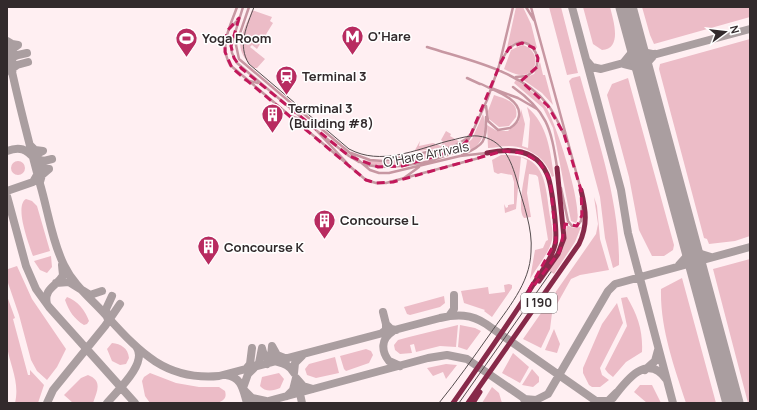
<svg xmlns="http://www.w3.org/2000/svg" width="757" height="410" font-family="Manrope,sans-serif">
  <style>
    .green { fill: #ecbcc7 }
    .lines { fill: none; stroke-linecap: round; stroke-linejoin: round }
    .taxiway { stroke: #aa9ea0; stroke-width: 8 }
    .runway { stroke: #aa9ea0; stroke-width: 21 }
    .minor { stroke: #c797a2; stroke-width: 2.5 }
    .motorway { stroke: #872949; stroke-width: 5 }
    .tram { stroke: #564d4f; stroke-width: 1 }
    .rail { stroke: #564d4f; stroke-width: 1 }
    .marked { fill: none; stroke: #c2185b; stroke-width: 3; stroke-dasharray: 8 5; stroke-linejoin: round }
    .labels { text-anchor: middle; stroke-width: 3; stroke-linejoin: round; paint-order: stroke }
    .shield { fill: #fff; stroke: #706a6b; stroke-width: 1 }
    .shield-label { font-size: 12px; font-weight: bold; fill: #322a2c }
    .poi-label { font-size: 13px; font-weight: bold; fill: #322a2c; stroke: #fff; text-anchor: start }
    .street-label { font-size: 13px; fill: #322a2c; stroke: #fff }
  </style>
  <rect width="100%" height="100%" fill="#ffeff2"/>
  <path class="green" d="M516 7H523L531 24 537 48C525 44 521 37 507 48Z
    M549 7H561L578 73 567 75Z
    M583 7H610C613 19 623 49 602 50L593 44Z
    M642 7H750V17L654 44 650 35Z
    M252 10 272 17 270 21 273 23 257 49 252 45 250 47 265 59 257 68H254C230 47 243 35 252 10Z
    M750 39V236L735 241 709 244 707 239 704 238 659 69 660 64Z
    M522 45C539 48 541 73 522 75 516 75 510 72 504 69L511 50Z
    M540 62 543 75H545L553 105 542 93 522 79 534 74Z
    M580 76C597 137 620 201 619 265L613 268 605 238 600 197 569 81 572 78Z
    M628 78 674 245 673 250 664 256H652L639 230 629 177 607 95 612 84Z
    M516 80C527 87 540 97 547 109 556 123 585 212 576 223L571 221 553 128 543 108 514 83Z
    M494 95C506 99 519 102 516 117L509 126 499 127 489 119 488 111Z
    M527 107C548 125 550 150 554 176L552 177C546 158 529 147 509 146 502 146 494 148 488 148L487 125 497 131H508L519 121 521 109 525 124 522 146 528 148 530 119Z
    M483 114C487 127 484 141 473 149L414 166 459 151 472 139Z
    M446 131 451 134 450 136 460 142 448 147 418 151 415 150 420 141 419 146 433 143 441 146 443 142 441 140Z
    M462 144C446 156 377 176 362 160L386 162 452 148Z
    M501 155C542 153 545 176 549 210 550 219 554 231 552 240 549 253 537 267 530 279L535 250 543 248 546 241 548 240 538 177 536 175 529 174 527 193 531 217 524 218C516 209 526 172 527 160L521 157 516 209 505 213 504 204 506 208 508 207V205L514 204V182L512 175 501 173 498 174 494 172 492 160Z
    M11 168a7 7 0 1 1 14 0a7 7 0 1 1-14 0Z
    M594 197 597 206 600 239 609 270 580 275 571 279 552 313 550 329 541 348 523 339 596 234 598 224Z
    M26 199 32 201 37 206 50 251 33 256C29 244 14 206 26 199Z
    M567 225 573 228 581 227 575 242 554 274 549 271 564 246Z
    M51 256 52 267 47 273 40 270 34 261Z
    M750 259V403H748L713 269Z
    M17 266 32 299 66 349 57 367 47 380 37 371 31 360 19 315 7 280 8 269Z
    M682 278 716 403H686C674 366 660 328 661 289Z
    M509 284 512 285V288L492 317 484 311 485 310 464 303 461 291 488 287 489 294 505 292 504 285Z
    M7 296 15 318 13 319 28 375H30V370L44 385 38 403H15C20 382 10 366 7 346 5 330 7 312 7 296Z
    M444 296 445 303 440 307 410 315 407 314 404 307Z
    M67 297C78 301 85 310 89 321L87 324 84 325C74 319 69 311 65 300Z
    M627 297C638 316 643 331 642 352L626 362 613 377 608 373 605 369 627 326 621 298Z
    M617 303 623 323 600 368 602 375 609 380 600 387H592L589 385 583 373V368L602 324Z
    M458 325 456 347 440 346 416 352 414 344 410 345 412 353 400 354 395 350 394 345 398 340 409 337 410 339 409 337Z
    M460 325 475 328 481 331 467 350 458 347Z
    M554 329 560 344 557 353 545 350Z
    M112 343C121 344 128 348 129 358L126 364 120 365 112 361 107 349Z
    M366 349 371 351 373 355 369 363 346 371 344 369 340 356Z
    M513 353 529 367 520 383 502 373Z
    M335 357 339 373 316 378 307 375 305 369 309 364Z
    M446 364 457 365 446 379 443 372 433 376 427 368Z
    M532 369 539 377V382L533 387 522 385Z
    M150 373 176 383 199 387H219L225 391C227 398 224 400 218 403H150L145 396 142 381 144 377Z
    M279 373 284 379 280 388C273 391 265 392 260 386L262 377Z
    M88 375C103 381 97 391 93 403H73L64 395 81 378Z
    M640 385H652L661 403H647L634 392Z
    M492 387 499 393 502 403H482Z"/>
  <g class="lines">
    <path class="taxiway" d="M572 7 621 190 628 233 673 403
      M634 39C638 48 644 54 653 54
      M7 41 12 44 18 45C11 49 7 55 11 63L17 65 13 68 12 73
      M7 48C16 94 28 139 40 184 48 211 52 241 64 265 73 284 89 297 103 312 137 349 163 381 219 376L440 318C457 314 471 314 486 324L596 401H608L616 393
      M7 50 12 55H18L13 57 10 65
      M18 55 27 53
      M587 61 592 67 601 69 750 29
      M624 62 633 51 634 38
      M624 64 636 67 644 78
      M17 65 28 62
      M644 77 646 64 655 54
      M30 145 35 150 43 151 37 154 34 161
      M7 151C20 146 26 149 35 159L44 161 38 165 37 175 33 182 7 191
      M44 161 52 159
      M35 164 39 168 49 169 42 175 40 182
      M7 196 26 266 36 289 49 307 135 403
      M689 242 698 253 711 257
      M679 265 687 256 689 241
      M56 283 69 282 90 295 102 291
      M47 304C43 288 58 286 63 275L62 265
      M383 312 386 324
      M449 316 454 309V295
      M107 317 106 309 112 296
      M392 332C381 339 381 351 389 361L400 366
      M382 333 386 330V324L391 329 396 330
      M267 364 271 357 272 346 277 355 287 359
      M245 370 250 364 252 348
      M645 370 655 361 658 350
      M226 375C242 377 243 390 247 403
      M243 388 248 374 259 363 262 348C265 367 286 357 294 373L295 363 302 356
      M299 389 302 403
      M244 390 252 398 266 401
      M287 396 293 390 296 378 303 386 313 389
      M613 398C625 382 647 352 666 379
      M524 399 536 400 548 394 608 291 615 284 750 247
      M47 403 53 390 105 326 120 304
      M107 403C117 391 147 364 137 348
      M261 403 428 358 447 355 467 359 528 401"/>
    <path class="runway" d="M626 7 733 403"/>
    <path class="minor" d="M237 7C230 27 219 45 230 65L366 180 376 183H386L479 158 487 153
      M243 7 231 46 232 53 237 63 315 129 347 163
      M249 7 236 45 239 59 370 170 379 173H389L460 156 486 153
      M526 7 534 20
      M531 7 581 190
      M230 28 238 20
      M427 47C467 60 521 70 548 105 555 114 560 126 565 137
      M502 60C504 56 507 50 511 47 527 33 544 55 535 70L527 76 516 77
      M467 78 480 84
      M245 80 258 83
      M481 84C493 90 522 99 519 116 518 122 515 125 510 128L498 130 488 121 486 106
      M513 87C547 111 551 128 557 167
      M491 88 518 98 537 109
      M290 116 303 120
      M317 131 349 156 359 162
      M351 153 370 160 383 161 452 147 466 139 472 133 487 100 499 66 513 7
      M462 155C485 145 486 142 486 117
      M364 164C389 172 459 162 471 135
      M404 178 419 167
      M561 188 568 221 572 226H577L581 221 582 207"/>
    <path class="motorway" d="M539 281 558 254 564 238 557 168
      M453 403C480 364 508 325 533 285 540 273 552 259 555 245 558 234 552 185 547 174 536 149 510 148 487 153
      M468 403 579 244C588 225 586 210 581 190
      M473 403 480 392"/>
    <path class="tram" d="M254 7C247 26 237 45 249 64L349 149C381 166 415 150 448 141 458 139 468 135 478 136 503 139 511 160 517 181 523 204 533 228 531 252 530 284 507 309 490 334 473 358 457 381 439 403"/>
    <path class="rail" d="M459 403 551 272"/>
  </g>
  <path class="marked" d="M239 18 231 46 234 58 241 68 349 156 378 167 402 166 457 150 469 139 501 62 509 48 522 43 534 48 538 58 537 67 521 81 548 106 564 134 581 190 582 215 577 226 565 224 560 251 523 300 556 241 550 180 540 163 524 153 503 151 393 182 376 183 366 180 232 68 225 52V40L228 30Z"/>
  <defs>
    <symbol id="metro-pin" viewBox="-11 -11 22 30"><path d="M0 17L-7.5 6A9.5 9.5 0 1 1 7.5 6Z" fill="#b82b60" stroke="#fff"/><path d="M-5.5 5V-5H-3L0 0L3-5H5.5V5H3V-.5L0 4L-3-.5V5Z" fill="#fff"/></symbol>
    <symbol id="stadium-pin" viewBox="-11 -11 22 30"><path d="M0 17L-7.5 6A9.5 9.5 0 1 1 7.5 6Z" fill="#b82b60" stroke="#fff"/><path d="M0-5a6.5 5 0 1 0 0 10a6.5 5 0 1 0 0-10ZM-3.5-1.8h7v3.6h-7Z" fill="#fff"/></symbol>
    <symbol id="station-pin" viewBox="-11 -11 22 30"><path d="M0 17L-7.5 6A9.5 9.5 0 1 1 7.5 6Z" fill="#b82b60" stroke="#fff"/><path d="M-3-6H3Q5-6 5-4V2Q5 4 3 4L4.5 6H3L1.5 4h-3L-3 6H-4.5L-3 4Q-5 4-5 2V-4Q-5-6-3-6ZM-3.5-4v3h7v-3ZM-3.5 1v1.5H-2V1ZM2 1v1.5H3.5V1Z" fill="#fff"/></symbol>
    <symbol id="building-pin" viewBox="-11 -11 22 30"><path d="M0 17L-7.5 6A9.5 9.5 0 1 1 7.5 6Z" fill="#b82b60" stroke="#fff"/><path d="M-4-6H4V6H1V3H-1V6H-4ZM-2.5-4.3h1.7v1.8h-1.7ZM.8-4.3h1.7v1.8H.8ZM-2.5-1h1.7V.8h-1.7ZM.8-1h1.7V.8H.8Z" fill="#fff"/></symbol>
  </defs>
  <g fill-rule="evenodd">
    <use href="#metro-pin" x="340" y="24" width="25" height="34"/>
    <use href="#stadium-pin" x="174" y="26" width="25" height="34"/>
    <use href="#station-pin" x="274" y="64" width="25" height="34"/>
    <use href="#building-pin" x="260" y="102" width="25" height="34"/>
    <use href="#building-pin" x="312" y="208" width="25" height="34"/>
    <use href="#building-pin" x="196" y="234" width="25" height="34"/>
  </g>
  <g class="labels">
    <rect class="shield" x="521" y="293" width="36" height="20" rx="3"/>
    <g class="shield-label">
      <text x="539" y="307">I 190</text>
    </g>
    <g class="poi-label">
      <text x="368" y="41">O'Hare</text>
      <text x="202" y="43">Yoga Room</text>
      <text x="302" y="81">Terminal 3</text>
      <text x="288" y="113">Terminal 3<tspan x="288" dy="15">(Building #8)</tspan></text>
      <text x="340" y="225">Concourse L</text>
      <text x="224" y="252">Concourse K</text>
    </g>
    <g class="street-label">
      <text transform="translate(426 154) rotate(-11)" y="5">O'Hare Arrivals</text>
    </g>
  </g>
  <rect width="757" height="410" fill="none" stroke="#322a2c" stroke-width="16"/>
  <g transform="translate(725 32) rotate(75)" stroke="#ffffff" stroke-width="3" paint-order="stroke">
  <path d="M0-3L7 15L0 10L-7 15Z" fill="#322a2c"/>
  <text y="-6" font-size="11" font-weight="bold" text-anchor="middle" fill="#322a2c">N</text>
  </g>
</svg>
